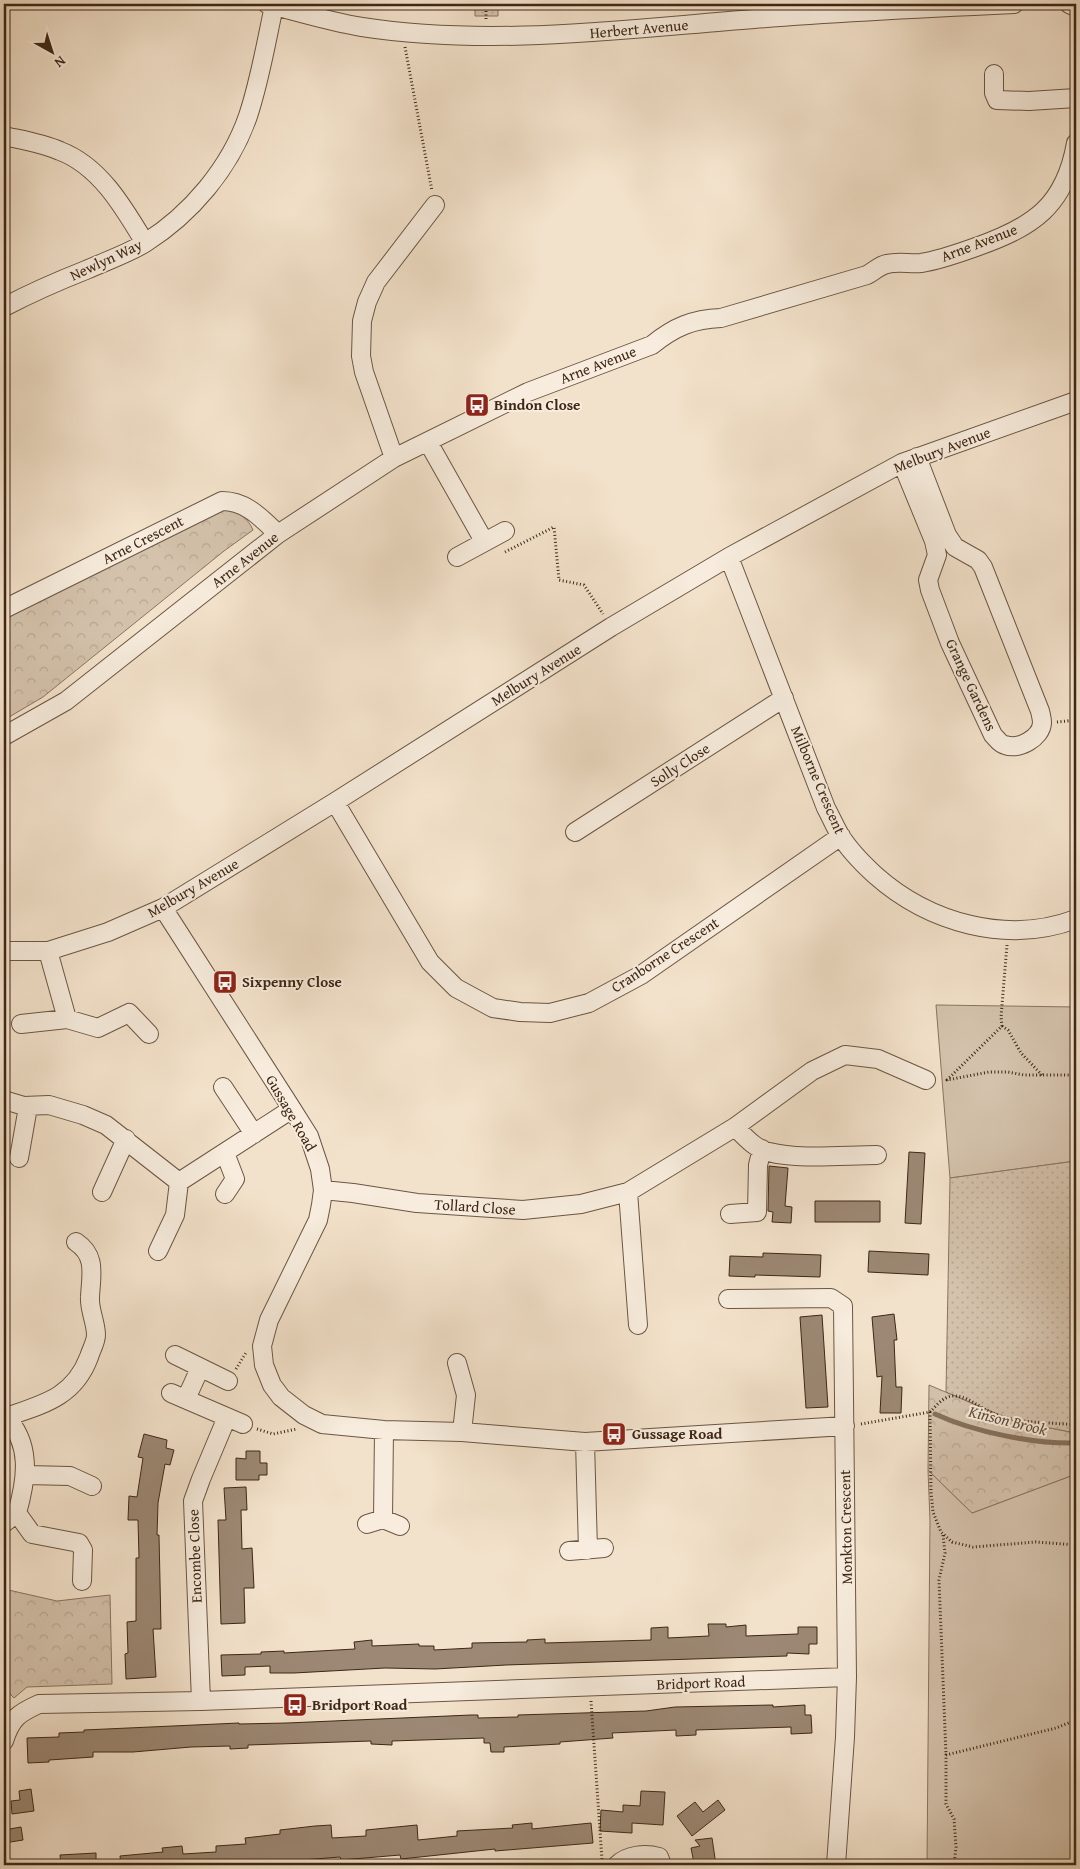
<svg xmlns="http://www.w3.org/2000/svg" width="1080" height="1869" font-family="'Gentium Book Plus',serif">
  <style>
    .grass { fill: #d4c2ac; stroke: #897460 }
    .forest { fill: url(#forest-crowns); stroke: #897460 }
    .park { fill: url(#park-dots); stroke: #897460 }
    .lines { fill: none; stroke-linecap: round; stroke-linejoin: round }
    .stream { stroke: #85715d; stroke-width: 5 }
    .building { fill: #9c8874; stroke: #3e2715 }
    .minor-casing { stroke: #6b5642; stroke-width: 20 }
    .path { stroke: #3e2715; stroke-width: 3; stroke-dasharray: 1 2.5; stroke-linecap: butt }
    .minor { stroke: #f7ecdd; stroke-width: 18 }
    .labels { text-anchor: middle; stroke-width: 4; stroke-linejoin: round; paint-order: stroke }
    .street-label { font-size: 15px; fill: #3e2715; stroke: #f7ecdd }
    .poi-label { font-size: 15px; font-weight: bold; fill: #3e2715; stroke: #f7ecdd; text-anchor: start }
    .water-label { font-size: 16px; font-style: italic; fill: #624c39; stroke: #f7ecdd }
  </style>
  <defs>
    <pattern id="forest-crowns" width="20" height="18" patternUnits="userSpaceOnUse" patternTransform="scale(1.25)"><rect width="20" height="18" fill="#d4c2ac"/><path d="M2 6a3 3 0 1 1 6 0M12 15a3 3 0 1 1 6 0" fill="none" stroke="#b7a793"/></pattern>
    <pattern id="park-dots" width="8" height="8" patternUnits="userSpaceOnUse" patternTransform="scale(1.25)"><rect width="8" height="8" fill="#d4c2ac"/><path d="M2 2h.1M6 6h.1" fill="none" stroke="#b7a793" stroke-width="1.8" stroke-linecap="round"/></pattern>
  </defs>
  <rect width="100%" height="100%" fill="#f3e2cb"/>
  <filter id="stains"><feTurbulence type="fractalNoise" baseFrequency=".004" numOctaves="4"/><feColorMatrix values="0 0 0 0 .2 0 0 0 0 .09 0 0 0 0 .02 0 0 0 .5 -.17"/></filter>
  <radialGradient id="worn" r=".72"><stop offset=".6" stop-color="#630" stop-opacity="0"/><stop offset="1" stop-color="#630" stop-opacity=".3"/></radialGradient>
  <path class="grass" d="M936 1005 1076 1007V1161L950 1178Z
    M928 1470 972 1513 1076 1474V1865H927L930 1521Z"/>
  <path class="forest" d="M227 509C239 513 248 518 253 530L224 551 43 697 4 720V618L216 510Z
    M929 1385 1014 1421 1076 1433V1474L972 1513 928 1470Z
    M4 1589 57 1601 110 1595 112 1684 27 1687 14 1698 4 1688Z"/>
  <path class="park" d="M475 4H498V16H475Z
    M1076 1161V1433L1014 1421 946 1392 950 1178Z"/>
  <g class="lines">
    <path class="stream" d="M935 1414C974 1432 1034 1444 1076 1443"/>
  </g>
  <path class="building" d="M909 1152 925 1153 921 1224 905 1223Z
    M769 1166 788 1168 785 1206 792 1207 791 1223 772 1222 773 1212 768 1211Z
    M815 1201H880V1222H815Z
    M869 1251 929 1254 928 1275 868 1272Z
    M763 1253 821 1255 820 1277 755 1275V1277L729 1276 730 1256 763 1257Z
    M894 1314 897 1340H894L896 1387H902L901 1413H880L882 1376 877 1377 872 1317Z
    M822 1315 828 1407 806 1408 800 1317Z
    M144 1434 167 1440 166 1448 174 1450 170 1465 165 1464 158 1503 157 1535H159L161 1629H153L156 1677 126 1679 125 1654 128 1653 127 1622 136 1621V1558H139L138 1520H128L129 1496 137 1497 143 1458 138 1457Z
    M246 1451H260V1463H267V1475H259V1480H236V1458L246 1459Z
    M246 1487 247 1510H241L242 1549 252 1548 254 1588H244L245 1623 221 1624 218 1520H226L224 1488Z
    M708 1624H726V1627L746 1625V1636L798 1634V1627H817V1644H809V1654L787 1653V1656L506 1665 435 1669 385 1668 294 1673H270V1666L245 1667V1675L222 1676 221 1655 261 1654V1652L284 1651V1653L355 1649 354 1642 372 1640V1646L419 1644V1646H434V1650L472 1648V1643L527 1642V1640L545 1639V1643L651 1640V1628L668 1627V1638L709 1636Z
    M773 1705V1707L805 1705V1715H811L812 1733 791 1734V1727L696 1730V1735L676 1736V1730L612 1733 613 1738 560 1742V1744L504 1747V1752H491L490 1743H484V1738L392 1741V1745L371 1744V1741L248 1745V1748L230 1749V1746L191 1747 133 1752H93V1757L49 1760V1762L28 1763 27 1738 59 1737V1733L84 1732V1730L239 1723V1724L287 1723 471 1715H478V1718L518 1717V1715L646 1711 675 1707Z
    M31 1789 34 1811 12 1814 11 1801 20 1800 19 1791Z
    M641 1791 665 1792 663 1825 632 1823V1833L600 1831 601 1810 623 1812V1805L640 1806Z
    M718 1800 725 1810 692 1836 677 1816 695 1802 703 1812Z
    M532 1823V1829L591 1823 593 1843 495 1851V1849L401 1859 400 1855 341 1860 340 1857 238 1865H121L120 1856 163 1852 162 1848 182 1846 183 1854 216 1852V1846L246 1844 245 1838 280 1834V1830L315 1826 331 1825 332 1838 366 1836V1830L417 1825 418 1840 457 1836V1831L513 1828 512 1825Z
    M21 1827 23 1840 4 1843V1830Z
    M712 1838 716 1865 711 1860 694 1863 691 1848 700 1846 695 1840Z
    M96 1853V1865H61L60 1855Z"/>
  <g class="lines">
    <defs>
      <path id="minor" d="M267 4C298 12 330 22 362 27 492 47 624 29 754 19 840 12 927 8 1014 4
        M1069 4 1076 7
        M994 74V93L997 100 1029 101 1076 98
        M4 136C22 140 42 143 60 151 100 166 124 208 145 243
        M4 307C31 293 58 281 86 270 106 261 127 254 145 243 191 214 230 168 248 116 260 80 266 43 274 6
        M428 442 484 541
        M394 458 364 372 361 356 362 321 367 302 376 282 435 205
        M902 463 934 541 937 555 928 580 930 590 950 643 993 735C997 739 1000 744 1005 745 1019 750 1041 738 1042 723 1042 720 1041 715 1040 711L983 567 978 560 955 547 947 535 917 457
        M457 557 505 531
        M729 557 826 808C831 817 835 827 840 835 849 850 862 863 875 875 929 923 1007 945 1076 919
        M4 609 222 501C247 501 262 519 278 534
        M4 736 66 701 278 534 394 458 528 392 652 345C674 327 693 319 721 318L867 275C873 272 880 265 887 264 898 261 910 264 921 263 940 260 959 253 976 247 1033 227 1065 206 1076 143
        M335 802 430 962 456 988 493 1008 520 1012 550 1013 589 1003 641 975 841 836
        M575 832 784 698
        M163 908 292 1109 309 1136 320 1169 323 1190 321 1205 318 1220 269 1320 262 1346 264 1365 272 1385 281 1397 304 1415 322 1424 384 1430 462 1432 585 1442 845 1426
        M4 951H48L108 932 163 908 335 802 611 627 729 557 902 463 1076 401
        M67 1019 98 1028 129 1013 149 1034
        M21 1024 67 1019 48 951
        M223 1087 254 1134
        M4 1100 24 1106 49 1105 83 1115 106 1125 179 1182 292 1109
        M735 1127C745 1137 755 1149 769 1152 798 1160 846 1155 877 1155
        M19 1158 28 1107
        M323 1190 353 1193 417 1203 523 1210 581 1204 628 1192 735 1127 812 1071 845 1055 878 1059 926 1080
        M102 1192 126 1139
        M628 1192 638 1325
        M225 1194 235 1179 225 1153
        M730 1214 757 1212 758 1165 762 1149
        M158 1251 175 1215 179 1182
        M728 1299 831 1298 843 1306 847 1677 845 1737 836 1865
        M175 1355 228 1381
        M457 1363 466 1395 462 1432
        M171 1393 243 1424
        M186 1399 200 1368
        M4 1415C32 1443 27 1478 17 1513
        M6 1417C44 1404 74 1397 89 1357 91 1350 96 1342 96 1335 96 1322 89 1310 90 1297 91 1275 97 1256 76 1242
        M585 1442 588 1550
        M26 1475 70 1476 92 1486
        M17 1513 32 1534 79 1543 83 1550 82 1581
        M383 1519 384 1430
        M4 1523 17 1513
        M367 1524 383 1519 400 1526
        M569 1551 604 1548
        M201 1701 193 1501 201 1479 227 1417
        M4 1741C11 1718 19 1713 39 1704L201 1701 847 1677
        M617 1865C627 1855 645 1853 659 1857L662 1865"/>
    </defs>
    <use href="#minor" class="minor-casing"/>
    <path class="path" d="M486 4V20
      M405 47 432 191
      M505 552 554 527 559 580 584 585 603 614
      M1057 722 1076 720
      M1007 945 1001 1017 1002 1026 947 1080 989 1072H1008L1024 1075H1076
      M1002 1026 1008 1030 1021 1053 1042 1075
      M236 1369 247 1351
      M930 1412C936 1406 943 1397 952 1396 968 1395 980 1409 995 1414 1021 1424 1049 1422 1076 1425
      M861 1424 930 1412 931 1492 933 1512 941 1532 952 1542 973 1547 1036 1542 1076 1545
      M257 1429 273 1434 297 1429
      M943 1535 945 1553 939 1580 946 1755
      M591 1701 602 1860
      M954 1865 956 1847 954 1819 946 1804V1755L1056 1728 1076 1720"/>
    <use href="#minor" class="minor"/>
  </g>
  <defs>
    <symbol id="bus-square" viewBox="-11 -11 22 22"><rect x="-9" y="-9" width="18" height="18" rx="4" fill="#8f2418" stroke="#f7ecdd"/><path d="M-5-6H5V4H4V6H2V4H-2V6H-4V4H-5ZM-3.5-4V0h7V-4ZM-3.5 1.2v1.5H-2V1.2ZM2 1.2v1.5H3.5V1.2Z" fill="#fff"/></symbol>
  </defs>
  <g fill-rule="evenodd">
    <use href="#bus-square" x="463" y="391" width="28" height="28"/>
    <use href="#bus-square" x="211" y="968" width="28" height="28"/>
    <use href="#bus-square" x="600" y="1420" width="28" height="28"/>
    <use href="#bus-square" x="281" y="1691" width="28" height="28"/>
  </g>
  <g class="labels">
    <g class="street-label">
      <text transform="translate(639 29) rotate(-5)" y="5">Herbert Avenue</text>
      <text transform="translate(979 243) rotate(-21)" y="5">Arne Avenue</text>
      <text transform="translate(106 260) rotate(-25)" y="5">Newlyn Way</text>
      <text transform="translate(598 365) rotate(-21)" y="5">Arne Avenue</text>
      <text transform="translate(942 450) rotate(-21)" y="5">Melbury Avenue</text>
      <text transform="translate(143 540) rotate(-27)" y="5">Arne Crescent</text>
      <text transform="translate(245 560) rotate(-38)" y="5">Arne Avenue</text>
      <text transform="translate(536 675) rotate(-32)" y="5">Melbury Avenue</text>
      <text transform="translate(971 685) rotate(65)" y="5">Grange Gardens</text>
      <text transform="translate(680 765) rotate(-33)" y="5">Solly Close</text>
      <text transform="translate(818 780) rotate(67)" y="5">Milborne Crescent</text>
      <text transform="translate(193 888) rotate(-30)" y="5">Melbury Avenue</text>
      <text transform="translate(665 955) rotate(-33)" y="5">Cranborne Crescent</text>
      <text transform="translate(291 1113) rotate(60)" y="5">Gussage Road</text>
      <text transform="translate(475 1207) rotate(4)" y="5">Tollard Close</text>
      <text transform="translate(846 1527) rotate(-91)" y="5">Monkton Crescent</text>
      <text transform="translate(195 1556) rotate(-92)" y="5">Encombe Close</text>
      <text transform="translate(701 1683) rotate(-2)" y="5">Bridport Road</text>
    </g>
    <g class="poi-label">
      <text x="494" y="410">Bindon Close</text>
      <text x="242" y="987">Sixpenny Close</text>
      <text x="632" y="1439">Gussage Road</text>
      <text x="312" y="1710">Bridport Road</text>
    </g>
    <g class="water-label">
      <text transform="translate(1008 1420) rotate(14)" y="6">Kinson Brook</text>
    </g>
  </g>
  <rect width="1080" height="1869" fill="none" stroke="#f3e2cb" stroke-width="20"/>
  <rect x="5" y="5" width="1070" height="1859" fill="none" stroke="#3e2715" stroke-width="2.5"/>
  <rect x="10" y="10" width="1060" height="1849" fill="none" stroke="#3e2715"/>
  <g transform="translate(52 52) rotate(141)" stroke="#f7ecdd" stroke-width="4" paint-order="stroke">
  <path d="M0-4L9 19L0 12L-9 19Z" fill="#3e2715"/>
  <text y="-8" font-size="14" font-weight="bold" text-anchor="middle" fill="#3e2715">N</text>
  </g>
  <rect width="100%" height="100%" filter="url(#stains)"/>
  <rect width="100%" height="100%" fill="url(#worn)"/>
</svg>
